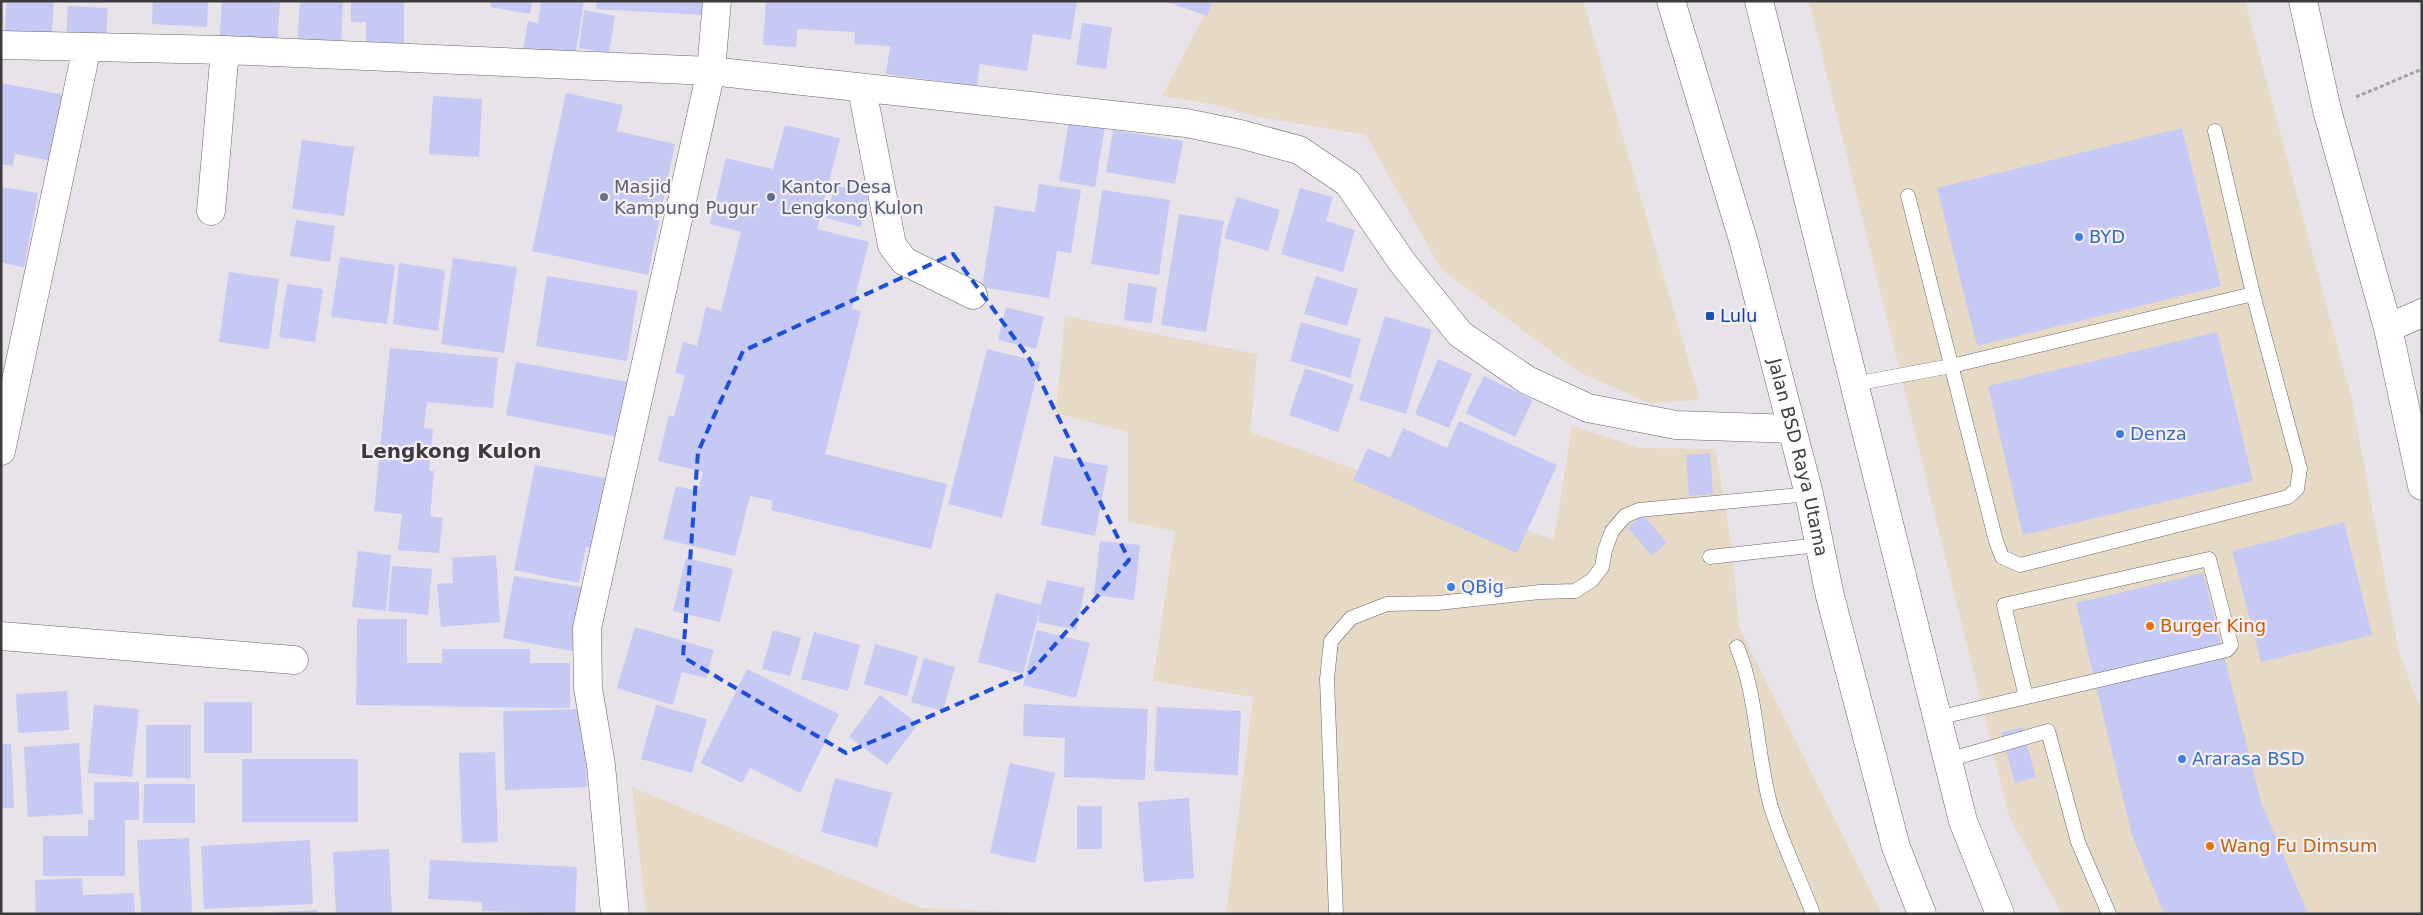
<svg xmlns="http://www.w3.org/2000/svg" width="2423" height="915" font-family="'DejaVu Sans',sans-serif">
  <style>
    .commercial { fill: #e6d9c5 }
    .building { fill: #c6c9f3 }
    .lines { fill: none; stroke-linecap: round; stroke-linejoin: round }
    .service-casing { stroke: #686468; stroke-width: 15 }
    .minor-casing { stroke: #686468; stroke-width: 29 }
    .primary-casing { stroke: #686468; stroke-width: 29 }
    .path { stroke: #a4a1a5; stroke-width: 3; stroke-dasharray: 4 2.5; stroke-linecap: butt }
    .service { stroke: #fff; stroke-width: 14 }
    .minor { stroke: #fff; stroke-width: 28 }
    .primary { stroke: #fff; stroke-width: 28 }
    .marked { fill: none; stroke: #1d4ed8; stroke-width: 4; stroke-dasharray: 10 6; stroke-linejoin: round }
    .worship-dot { fill: #6b7280; stroke: #f5f0f5; stroke-width: 2 }
    .service-dot { fill: #5c6f8a; stroke: #f5f0f5; stroke-width: 2 }
    .shop-dot { fill: #3f7fe0; stroke: #f5f0f5; stroke-width: 2 }
    .transit-dot { fill: #1a4fb4; stroke: #f5f0f5; stroke-width: 2 }
    .food-dot { fill: #e8710a; stroke: #f5f0f5; stroke-width: 2 }
    .labels { text-anchor: middle; stroke-width: 4.5; stroke-linejoin: round; paint-order: stroke }
    .worship-label { font-size: 18px; fill: #5b616d; stroke: #f5f0f5; text-anchor: start }
    .service-label { font-size: 18px; fill: #4e5e75; stroke: #f5f0f5; text-anchor: start }
    .shop-label { font-size: 18px; fill: #366cbe; stroke: #f5f0f5; text-anchor: start }
    .transit-label { font-size: 18px; fill: #164399; stroke: #f5f0f5; text-anchor: start }
    .street-label { font-size: 18px; fill: #3d3b3d; stroke: #f5f0f5 }
    .food-label { font-size: 18px; fill: #c56008; stroke: #f5f0f5; text-anchor: start }
    .quarter-label { font-size: 20px; font-weight: bold; fill: #3d3b3d; stroke: #f5f0f5 }
  </style>
  <rect width="100%" height="100%" fill="#e7e3e8"/>
  <path class="commercial" d="M1212 1H1583L1700 400 1649 403 1579 372 1441 269 1366 135 1259 117 1216 105 1162 96Z
    M1809 1H2245L2352 401 2399 653 2422 712V914H2062L2009 816Z
    M1065 316 1257 354 1250 432 1554 540 1572 426 1640 448 1715 449 1732 548 1739 627 1882 914H1226L1253 697 1153 681 1175 531 1128 522V432L1056 413Z
    M632 787 921 908 1051 914H646Z"/>
  <path class="building" d="M7 1H54L51 45 4 44Z
    M153 1H208L207 27 152 24Z
    M222 1H280L277 48 219 45Z
    M300 1H343L341 52 297 50Z
    M351 1H404V50H366V22H351Z
    M491 1H532L530 14 490 7Z
    M541 1H584L574 64 522 56 528 21 538 23Z
    M597 1H704L703 15 596 9Z
    M766 1H1077L1071 40 1033 34 1027 71 980 64 977 86 886 74 890 46 854 44 855 32 797 29 796 47 763 45Z
    M1165 1H1213L1207 16Z
    M68 6 108 8 106 42 66 40Z
    M584 10 615 16 609 53 579 48Z
    M1082 23 1112 27 1106 69 1076 65Z
    M1 83 71 96 58 162 15 154 13 166 1 164Z
    M566 93 623 105 617 131 675 144 648 275 532 251Z
    M433 96 482 99 479 157 429 154Z
    M1069 121 1105 127 1095 187 1059 181Z
    M785 125 840 138 817 229 869 242 852 309 861 311 825 454 947 484 931 549 771 510 773 501 750 496 735 556 663 539 676 486 698 491 703 472 658 461 669 415 674 417 685 375 675 373 683 342 697 346 706 307 721 311 741 232 710 224 726 158 773 169Z
    M2182 128 2221 286 1977 346 1937 188Z
    M1113 130 1183 141 1175 184 1106 172Z
    M302 140 354 147 344 216 292 209Z
    M1039 184 1081 190 1071 253 1057 251 1049 298 982 287 995 206 1035 212Z
    M835 185 869 193 861 227 826 218Z
    M1 187 38 193 24 268 1 262Z
    M1300 188 1333 197 1326 221 1355 230 1343 272 1281 254Z
    M1102 190 1170 200 1159 275 1091 264Z
    M1237 197 1280 210 1268 251 1224 238Z
    M1179 214 1224 221 1206 332 1161 325Z
    M296 220 335 226 330 262 290 256Z
    M340 257 395 265 387 324 331 317Z
    M453 258 517 267 504 353 441 344Z
    M399 263 445 270 438 331 393 324Z
    M229 272 279 279 269 349 219 342Z
    M547 276 638 291 627 361 536 346Z
    M1316 276 1358 289 1347 326 1304 314Z
    M1128 283 1157 287 1152 323 1124 320Z
    M287 284 323 289 315 342 279 337Z
    M1006 307 1044 317 1036 349 998 340Z
    M1385 316 1432 330 1406 414 1359 400Z
    M1301 322 1361 339 1350 378 1290 361Z
    M2217 332 2253 481 2023 535 1988 386Z
    M390 348 498 358 493 408 427 402 424 428 433 429 429 471H434L430 516 443 518 439 553 398 550 402 514 374 511Z
    M987 349 1040 362 1002 518 948 504Z
    M1438 359 1472 374 1449 428 1415 414Z
    M516 362 634 383 623 438 506 415Z
    M1305 368 1354 385 1338 432 1289 415Z
    M1484 376 1533 400 1515 437 1466 413Z
    M1459 421 1557 465 1517 553 1353 480 1368 448 1390 458 1403 428 1447 448Z
    M1710 453 1713 494 1689 496 1686 455Z
    M1054 456 1108 466 1095 536 1041 525Z
    M535 465 616 480 603 551 586 547 579 583 514 570Z
    M1643 515 1667 543 1652 556 1628 528Z
    M2344 522 2372 635 2261 662 2232 551Z
    M1100 541 1140 545 1134 600 1094 595Z
    M358 551 391 555 386 611 352 607Z
    M496 555 500 622 441 627 437 584 453 583 452 558Z
    M686 558 733 569 720 622 673 611Z
    M392 566 432 569 428 615 388 611Z
    M2203 573 2261 802 2308 914H2164L2132 835 2076 603Z
    M514 576 589 588 577 652 503 638Z
    M1047 580 1085 588 1076 630 1038 622 1040 610 1023 674 978 662 996 593 1041 605Z
    M357 619H407V663H442V649H530V663H570V708L356 705Z
    M635 627 714 650 706 678 682 672 673 705 617 688Z
    M773 630 801 638 790 676 762 669Z
    M1037 630 1090 643 1076 698 1023 685Z
    M814 632 860 645 848 691 801 679Z
    M875 644 918 656 907 696 864 684Z
    M924 658 955 667 943 711 911 702Z
    M747 669 839 714 800 793 750 768 742 783 701 763Z
    M67 691 69 730 18 733 16 694Z
    M880 695 918 724 887 765 849 737Z
    M204 702H252V753H204Z
    M1024 704 1148 709 1145 780 1064 777 1065 738 1023 736Z
    M94 705 139 709 132 777 88 773Z
    M656 705 707 719 692 773 641 759Z
    M1157 707 1241 711 1238 775 1154 771Z
    M585 709 587 787 505 790 503 711Z
    M146 725H191V778H146Z
    M2022 727 2036 777 2015 783 2001 733Z
    M79 743 83 814 28 817 24 747Z
    M1 744H11L14 808H1Z
    M495 752 498 842 462 843 459 753Z
    M242 759H358V822H242Z
    M1010 763 1055 773 1035 863 990 853Z
    M835 778 892 793 877 847 821 832Z
    M94 782H139V820H125V876H43V836H88V820H94Z
    M144 784H195V823H143Z
    M1189 798 1194 878 1144 882 1138 802Z
    M1077 806H1102V849H1077Z
    M189 838 192 914H141L137 840Z
    M310 840 313 904 204 909 201 846Z
    M389 849 392 914H336L333 852Z
    M430 860 577 867 575 914 482 911V902L428 899Z
    M82 878 83 895 134 893 135 914H36L35 880Z
    M317 910V914H275V912Z"/>
  <g class="lines">
    <defs>
      <path id="service" d="M1908 196 1996 541 2002 557 2020 565 2288 497 2297 489 2300 469 2253 294
        M1854 384 1951 366 2253 294 2215 131
        M1710 557 1819 545
        M1737 647C1758 697 1756 755 1771 807 1782 843 1800 879 1813 914
        M1937 718 2227 650 2231 645 2209 559 2004 605 2026 697
        M1948 760 2048 731 2078 842 2109 914
        M1336 914 1327 679 1331 641 1351 618 1387 604 1438 603 1540 592 1575 591 1592 580 1602 567 1605 550 1612 531 1625 516 1639 510 1809 494"/>
      <path id="minor" d="M2303 1 2327 110 2388 328 2422 486
        M1 45 225 50 711 71 1186 123 1240 134 1299 150 1348 183 1402 262 1460 334 1527 380 1588 408 1676 425 1792 429
        M862 89 892 245 904 261 973 295
        M211 211 225 50
        M2388 328 2422 313
        M1 451 87 47
        M1 636 294 660
        M615 914 601 765 588 688 587 628 711 71 717 1"/>
      <g id="primary">
        <path id="s1" d="M1671 1 1744 243 1809 494 1830 596 1896 847 1922 914"/>
        <path d="M1759 1 1963 821 2000 914"/>
      </g>
    </defs>
    <use href="#service" class="service-casing"/>
    <use href="#minor" class="minor-casing"/>
    <use href="#primary" class="primary-casing"/>
    <path class="path" d="M2356 97 2422 69"/>
    <use href="#service" class="service"/>
    <use href="#minor" class="minor"/>
    <use href="#primary" class="primary"/>
  </g>
  <path class="marked" d="M953 254 1029 358 1129 560 1031 672 846 753 683 657 698 452 743 351Z"/>
  <circle class="worship-dot" cx="604" cy="197" r="5"/>
  <circle class="service-dot" cx="771" cy="197" r="5"/>
  <g class="shop-dot">
    <circle cx="2079" cy="237" r="5"/>
    <circle cx="2120" cy="434" r="5"/>
    <circle cx="1451" cy="587" r="5"/>
    <circle cx="2182" cy="759" r="5"/>
  </g>
  <rect class="transit-dot" x="1705" y="311" width="10" height="10" rx="2.5"/>
  <g class="food-dot">
    <circle cx="2150" cy="626" r="5"/>
    <circle cx="2210" cy="846" r="5"/>
  </g>
  <g class="labels">
    <g class="worship-label">
      <text x="614" y="193">Masjid<tspan x="614" dy="21">Kampung Pugur</tspan></text>
    </g>
    <g class="service-label">
      <text x="781" y="193">Kantor Desa<tspan x="781" dy="21">Lengkong Kulon</tspan></text>
    </g>
    <g class="shop-label">
      <text x="2089" y="243">BYD</text>
      <text x="2130" y="440">Denza</text>
      <text x="1461" y="593">QBig</text>
      <text x="2192" y="765">Ararasa BSD</text>
    </g>
    <g class="transit-label">
      <text x="1720" y="322">Lulu</text>
    </g>
    <g class="street-label">
      <text dy="6" stroke="none"><textPath href="#s1" startOffset="474">Jalan BSD Raya Utama</textPath></text>
    </g>
    <g class="food-label">
      <text x="2160" y="632">Burger King</text>
      <text x="2220" y="852">Wang Fu Dimsum</text>
    </g>
    <g class="quarter-label">
      <text x="451" y="458">Lengkong Kulon</text>
    </g>
  </g>
  <rect width="2423" height="915" fill="none" stroke="#3d3b3d" stroke-width="5"/>
</svg>
